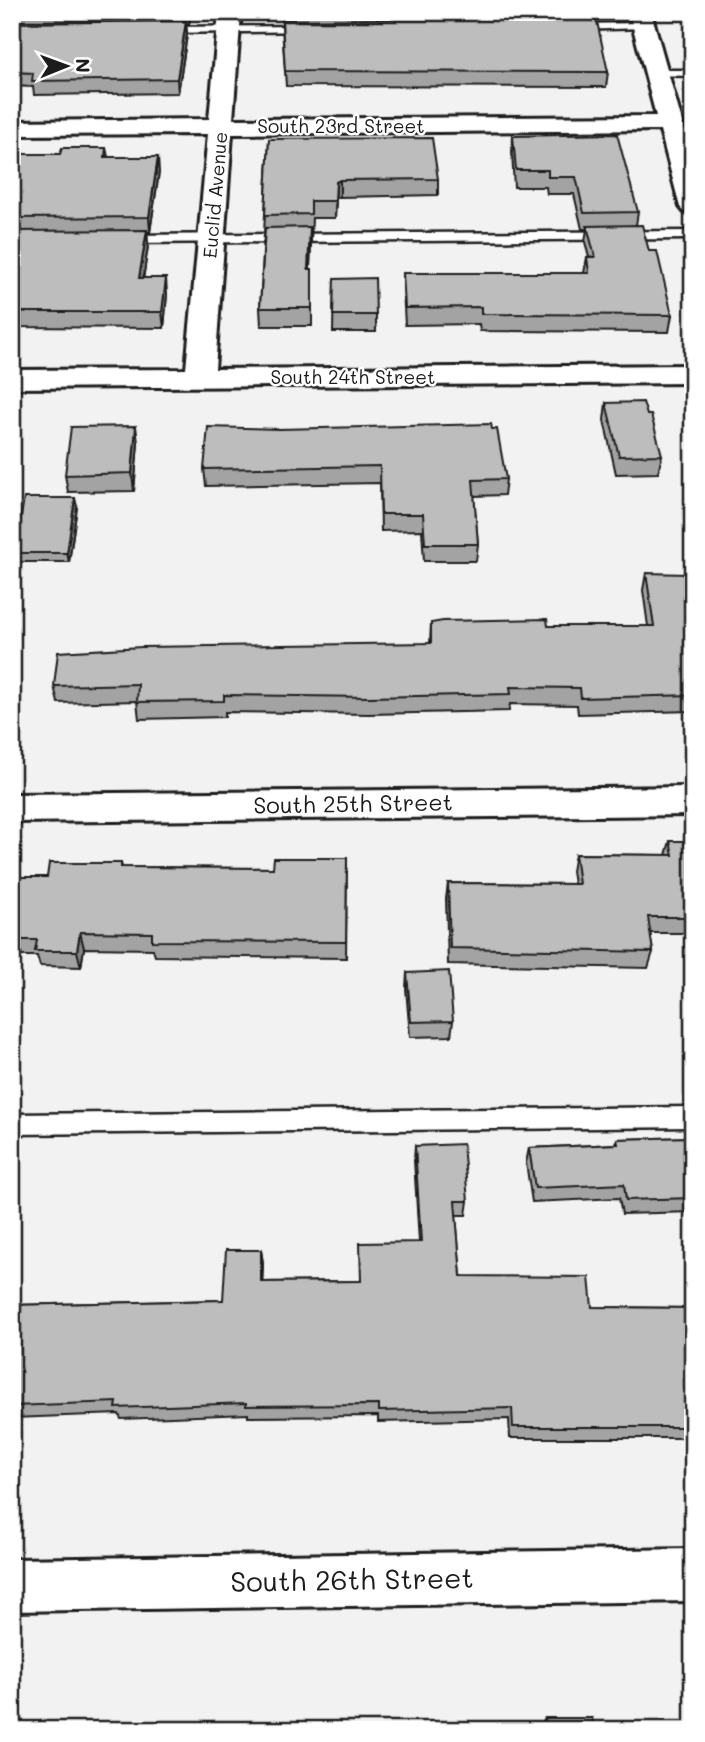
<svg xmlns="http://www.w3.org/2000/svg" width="705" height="1742" font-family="Mali,sans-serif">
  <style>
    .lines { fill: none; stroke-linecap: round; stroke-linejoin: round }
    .lane-casing { stroke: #1c1c1c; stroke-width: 5 }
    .street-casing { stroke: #1c1c1c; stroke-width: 6 }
    .lane { fill: #fff; fill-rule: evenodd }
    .street { fill: #fff; fill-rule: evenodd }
    .wall { fill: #a3a3a3; stroke: #1c1c1c; stroke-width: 2 }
    .shaded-wall { fill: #848484; stroke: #1c1c1c; stroke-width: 2 }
    .building { fill: #bdbdbd; stroke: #1c1c1c; stroke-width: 2 }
    .labels { text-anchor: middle; stroke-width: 5; stroke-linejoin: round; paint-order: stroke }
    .far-street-label { font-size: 19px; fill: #1c1c1c; stroke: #fff }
    .street-label { font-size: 23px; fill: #1c1c1c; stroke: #fff }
    .near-street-label { font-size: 28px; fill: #1c1c1c; stroke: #fff }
  </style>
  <rect width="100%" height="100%" fill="#f2f2f2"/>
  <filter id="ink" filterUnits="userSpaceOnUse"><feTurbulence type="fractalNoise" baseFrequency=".0143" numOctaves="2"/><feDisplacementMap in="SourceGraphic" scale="14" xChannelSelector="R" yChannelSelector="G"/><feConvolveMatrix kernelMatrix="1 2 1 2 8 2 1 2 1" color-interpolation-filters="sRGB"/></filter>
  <g filter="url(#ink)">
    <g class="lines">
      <defs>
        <path id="lane" d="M643 23 649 26 647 28 573 30 567 27 573 24Z
          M309 26 313 27V31L160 33 154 30 160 27Z
          M655 70H693V76L651 75 649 73Z
          M693 231V239L123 243 116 239 123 235Z
          M693 1107V1127L12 1134V1114Z"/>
        <path id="street" d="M219 12H241L233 119 656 116 629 12H651L693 161V215L684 212 680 207 660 130 232 134 215 369 693 365V383L12 388V370L186 369 208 134 12 135V121L209 119Z
          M693 787V815L12 822V794Z
          M693 1549V1601L12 1611V1559Z"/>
      </defs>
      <use href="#lane" class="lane-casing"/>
      <use href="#street" class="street-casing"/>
      <use href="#lane" class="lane"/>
      <use href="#street" class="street"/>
    </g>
    <path class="wall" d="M12 12H191L189 24H186L187 35 178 93 34 95 33 87 12 86Z
      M281 12H593L592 17 608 72 606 87 286 86Z
      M513 136 638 212 636 225 649 251 672 315 669 332 480 331 479 324 405 325 403 289V273H584L587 257H589L585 242 587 229H582L574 194H547L546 187H514L512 152Z
      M269 139 438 179V195L340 197 336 198 335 218H312L310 269H312V326H261L260 308Z
      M106 148 108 157 159 172 150 232H147L148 246 143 278 167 294 164 328 12 327V154H60Z
      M334 279 376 315V332H333Z
      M606 403 662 455 658 473 616 474 604 420Z
      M279 429H492L506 479 504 495 474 496 478 544 476 561H424L422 530 381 531 380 483 206 486 204 469Z
      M138 443 134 491 68 492 65 475Z
      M77 507 69 562H17L15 553Z
      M646 573 693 605V711L578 714 577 705 510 704 509 711 369 714 225 712V717L139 719 137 701 58 703 54 686 430 643 431 623 548 626H648L643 590Z
      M670 841H693V933H650L653 952 648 968 448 964 446 899 448 883 574 884 572 871 575 854 666 855Z
      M347 858 346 958 155 956 153 949 84 948 81 967 40 966 37 956H12V877H47L121 863 122 867 273 868Z
      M407 973 453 1021 451 1036 410 1037 406 988Z
      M693 1137V1212L622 1214 619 1198 532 1202 526 1163 529 1148 616 1144 617 1139Z
      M415 1146 468 1201 466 1215H456L461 1276 592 1307 693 1308V1438H510L509 1419 378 1422V1416L248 1417V1414L121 1419 119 1414 12 1418V1305L223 1300 261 1250 263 1263 262 1282 360 1281 419 1242 414 1160Z
      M545 1718 594 1730 541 1728V1724Z"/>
    <path class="shaded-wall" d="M188 12H191L189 24Z
      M186 21 187 35 178 93 177 79Z
      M158 157 159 172 150 232 149 217Z
      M340 180V197L336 198 335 218 336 182Z
      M310 227 311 244 309 287 308 269Z
      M147 230 148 246 141 294 139 278Z
      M166 278 167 294 164 328 162 312Z
      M136 426 138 443 134 491 132 473Z
      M75 498 77 507 69 562 67 553Z
      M80 932 84 948 81 967 77 951Z
      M261 1250 263 1263 262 1295 261 1282Z"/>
    <path class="building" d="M596 17 608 72 285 71 282 20Z
      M186 21 177 79 32 81 33 73 12 72V23Z
      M617 134 638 212 584 213 576 177H548V170H516L513 136Z
      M432 138 438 179 340 180 336 182 335 201H311V214L265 215 269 139Z
      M62 148H106L105 157H158L149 217 12 218V154H60Z
      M642 225 649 251H657L672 315 481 314V307L405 308 403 273H589L587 257H595L587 226Z
      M310 227 308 269H312V308H260L265 228Z
      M147 230 139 278H166L162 312H12V231Z
      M375 278 376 315H333L334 279Z
      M643 402 647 415H651L662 455 619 456 606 403Z
      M491 424 492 429H497L506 479 473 480 478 544H425L423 514H381L380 466 204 469 208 427 279 429Z
      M136 426 132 473 65 475 71 427Z
      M24 498H75L67 553H15Z
      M646 573 687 574 693 605V695L581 698 580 688 510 687 511 694 369 697 224 695V701L137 702 138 684 54 686 58 652 142 647 431 643V623L443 621 547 619 548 626H654Z
      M670 841H693V917H648L653 952 450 948 448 883 579 884 575 854 673 855Z
      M274 858H347L346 942 152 941V933L80 932 77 951H35L37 940H12V877H47L49 863H121V867L273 868Z
      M449 971 453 1021 411 1022 407 973Z
      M693 1137V1198L626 1200 624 1184 535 1188 529 1148 618 1144 617 1139Z
      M463 1144 468 1201H455L461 1276 589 1277 592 1307 693 1308V1427H513L512 1408 379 1411V1405L246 1406V1403L116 1408 117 1402 12 1406V1305L223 1300 226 1250H261V1282L361 1281 360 1243 421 1242 415 1146Z
      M545 1718H592L594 1730H497L546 1728Z"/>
  </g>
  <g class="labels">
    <g class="far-street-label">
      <text x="341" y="133">South 23rd Street</text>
      <text transform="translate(215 195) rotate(-85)" y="7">Euclid Avenue</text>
      <text x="353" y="384">South 24th Street</text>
    </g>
    <g class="street-label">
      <text transform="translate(353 804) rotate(-1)" y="8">South 25th Street</text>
    </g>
    <g class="near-street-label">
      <text transform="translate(352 1580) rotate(-1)" y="10">South 26th Street</text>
    </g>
  </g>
  <rect width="705" height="1742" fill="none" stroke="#fff" stroke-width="42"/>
  <rect x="21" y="21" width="663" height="1700" fill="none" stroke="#1c1c1c" stroke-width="2.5" filter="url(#ink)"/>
  <g transform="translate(66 66) rotate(89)" stroke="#ffffff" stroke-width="5" paint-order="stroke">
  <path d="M0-5L12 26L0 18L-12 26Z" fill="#1c1c1c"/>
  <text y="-10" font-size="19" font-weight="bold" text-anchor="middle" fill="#1c1c1c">N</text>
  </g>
</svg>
